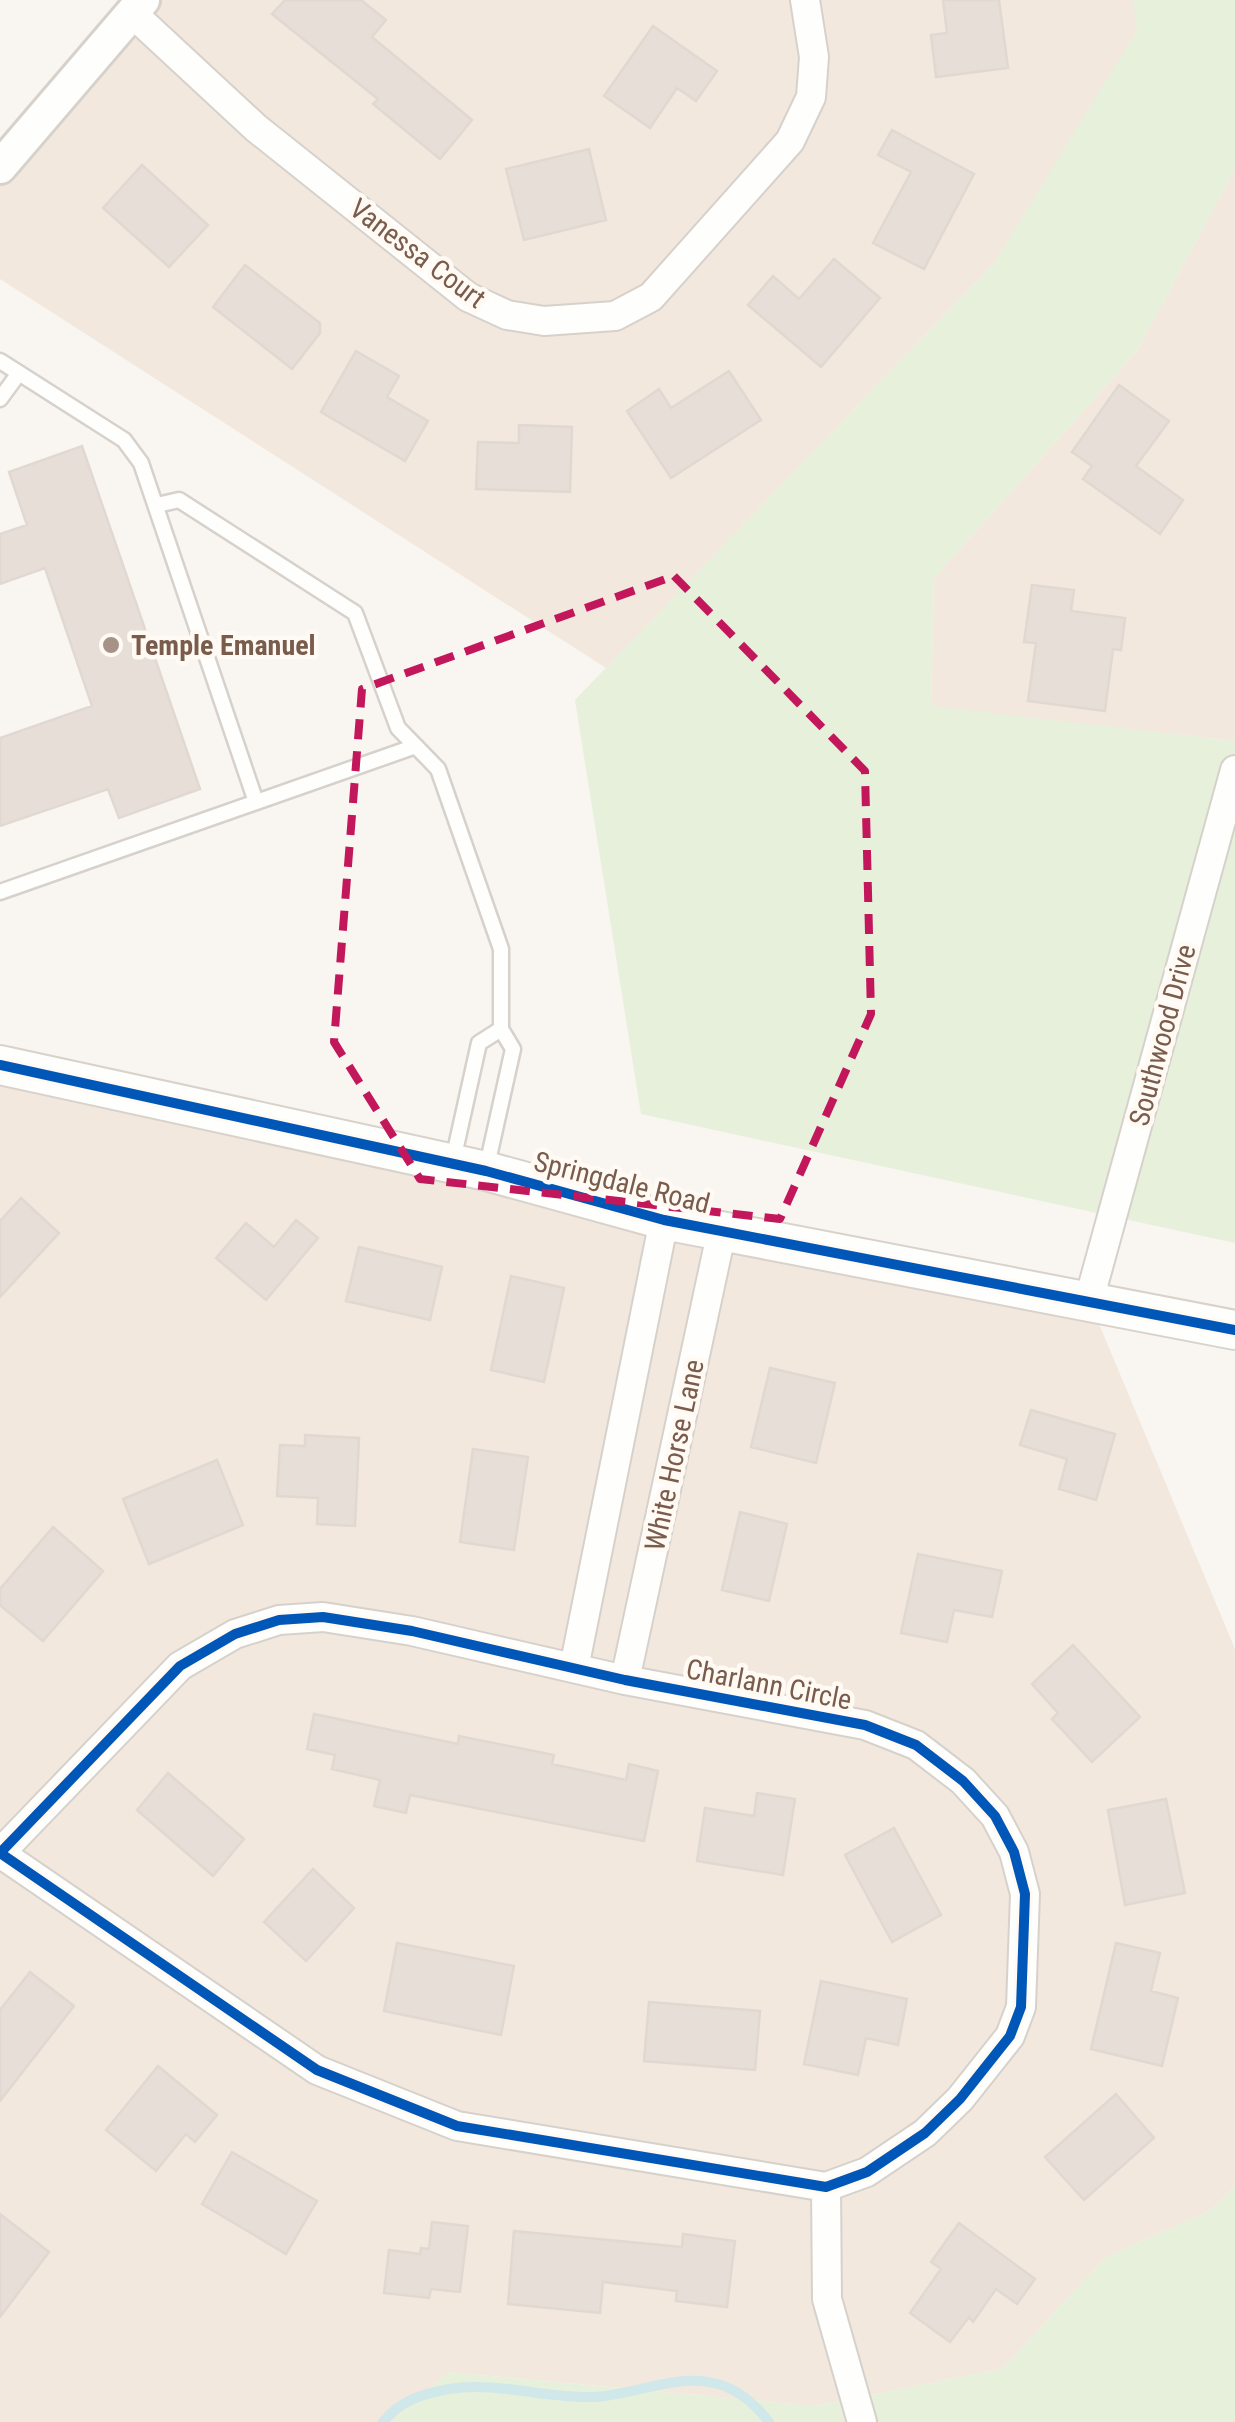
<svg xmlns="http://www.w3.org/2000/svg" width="1235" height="2422" font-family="'Roboto Condensed',sans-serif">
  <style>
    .residential { fill: #f2e8de }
    .green { fill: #e7f0db }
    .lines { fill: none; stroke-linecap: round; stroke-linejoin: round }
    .stream { stroke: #d0e8ea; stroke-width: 10 }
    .building { fill: #e6ded7; stroke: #e2d8d2; stroke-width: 2.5 }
    .service-casing { stroke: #d7d1cb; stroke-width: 19 }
    .minor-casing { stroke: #d7d1cb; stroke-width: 32 }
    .tertiary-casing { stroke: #d7d1cb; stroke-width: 38 }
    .secondary-casing { stroke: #d9d2cb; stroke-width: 42 }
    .service { stroke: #fefefd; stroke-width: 14 }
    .minor { stroke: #fefefd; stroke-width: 28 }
    .tertiary { stroke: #fefefd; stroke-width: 32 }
    .secondary { stroke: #fefefd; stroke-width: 38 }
    .cycleway-casing { stroke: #fffaf3; stroke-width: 16 }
    .cycleway { stroke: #0057b8; stroke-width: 10 }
    .marked { fill: none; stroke: #c2185b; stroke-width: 8; stroke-dasharray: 20 12; stroke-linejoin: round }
    .poi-dot { fill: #a69286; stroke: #fffaf3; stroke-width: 4 }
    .labels { text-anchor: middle; stroke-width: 9; stroke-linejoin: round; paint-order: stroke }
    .street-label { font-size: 28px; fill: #7a5c4d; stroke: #fffaf3 }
    .poi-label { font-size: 28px; font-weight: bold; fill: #7a5c4d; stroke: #fffaf3; text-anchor: start }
  </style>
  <rect width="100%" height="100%" fill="#f9f5f0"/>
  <path class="residential" d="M143 0H1173L994 263 606 668 0 279V167Z
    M1235 169V741L931 707 934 578 1137 351Z
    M0 1065 1089 1300 1235 1649V2186L1210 2211 1106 2257 1002 2369 814 2406 449 2372 391 2422H0Z"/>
  <path class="green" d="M1133 0H1235V169L1137 351 934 578 931 706 1235 741V1243L641 1114 575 700 994 263 1137 30Z
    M1235 2186V2422H391L449 2372 814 2406 1002 2369 1106 2257 1210 2211Z"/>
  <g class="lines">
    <path class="stream" d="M383 2422C401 2400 422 2394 449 2389 496 2381 546 2399 594 2397 634 2395 675 2374 714 2383 737 2388 755 2404 769 2422"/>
  </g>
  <path class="building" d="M285 0H361L386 20 372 37 472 120 440 159 373 104 378 99 272 14Z
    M943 0H999L1008 68 936 77 931 35 947 33Z
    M653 26 717 71 696 101 677 88 650 128 604 96Z
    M892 130 974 174 924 269 873 243 911 172 878 155Z
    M589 149 606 220 524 240 506 169Z
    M142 165 208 225 169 267 103 208Z
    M834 259 880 298 821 367 748 305 773 276 799 299Z
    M245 265 320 323V333L292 369 213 307Z
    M356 351 399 376 387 397 428 421 405 461 321 412Z
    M729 371 761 420 671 478 627 411 659 389 671 408Z
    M1119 385 1169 421 1136 466 1183 500 1160 534 1083 479 1092 466 1072 452Z
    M519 425 572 427 570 492 476 489 478 442 519 443Z
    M82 446 200 789 119 818 108 789 0 826V738L92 706 45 568 0 584V534L27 525 9 472Z
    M1032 585 1074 590 1071 611 1125 618 1121 650 1113 649 1105 711 1028 701 1036 643 1024 642Z
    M21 1198 59 1233 0 1297V1221Z
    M296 1220 318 1238 266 1300 216 1258 246 1223 274 1247Z
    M359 1247 442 1267 430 1320 346 1301Z
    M511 1276 564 1288 544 1382 491 1370Z
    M770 1368 835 1383 816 1463 751 1447Z
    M1031 1410 1115 1434 1096 1500 1059 1489 1067 1459 1020 1445Z
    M305 1435 359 1438 355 1526 317 1524 318 1498 277 1496 280 1445 305 1446Z
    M473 1449 528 1457 514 1550 460 1542Z
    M217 1460 243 1525 149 1564 123 1499Z
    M740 1512 787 1524 769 1601 722 1590Z
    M53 1527 103 1571 43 1641 0 1605V1589Z
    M918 1554 1002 1571 992 1617 954 1610 947 1642 901 1633Z
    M1073 1645 1140 1717 1092 1762 1052 1719 1058 1713 1032 1684Z
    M314 1714 458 1744 459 1736 554 1755 552 1764 626 1780 629 1764 658 1771 644 1841 410 1795 406 1813 374 1806 380 1780 332 1769 335 1755 307 1749Z
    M168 1773 244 1839 213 1876 137 1810Z
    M757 1793 795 1799 783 1875 697 1861 705 1808 754 1816Z
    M1166 1799 1185 1893 1125 1905 1108 1810Z
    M894 1828 941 1915 892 1942 845 1855Z
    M313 1869 354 1908 306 1961 264 1922Z
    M397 1943 514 1966 501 2035 384 2011Z
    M1116 1943 1160 1953 1151 1991 1178 1998 1162 2066 1091 2049Z
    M30 1972 74 2006 0 2101V2010Z
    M821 1981 907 1999 898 2045 866 2038 858 2075 804 2064Z
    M649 2002 760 2011 755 2070 644 2061Z
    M158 2066 217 2115 195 2142 186 2134 156 2171 106 2130Z
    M1116 2094 1154 2138 1084 2200 1045 2157Z
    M232 2152 317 2201 286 2254 202 2204Z
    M0 2214 49 2252 0 2317Z
    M432 2222 468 2226 460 2292 431 2289 429 2298 384 2293 389 2250 420 2254 421 2248 429 2249Z
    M959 2223 1035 2279 1017 2304 996 2289 973 2322 969 2317 950 2342 910 2313 941 2269 931 2262Z
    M514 2231 682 2247 683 2234 735 2241 727 2307 676 2301 677 2291 603 2282 600 2313 508 2304Z"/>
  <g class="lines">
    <defs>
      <path id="service" d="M0 361 124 440 141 463 256 802
        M0 399 19 373
        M157 505 179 500 355 613 398 728 438 769 501 949V1029
        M0 892 416 746
        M453 1160 479 1043 501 1029 513 1049 486 1170"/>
      <path id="minor" d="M132 13 256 128 468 297 507 315 544 321 615 316 651 297 790 141 811 97 814 57 805 0
        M1089 1300 1235 770
        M323 1617 412 1631 625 1680 865 1725 916 1745 963 1781 995 1816 1014 1852 1025 1894 1021 2007 1010 2036 960 2099 925 2133 867 2172 826 2187 457 2126 317 2070 0 1853 180 1666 235 1634 279 1620Z
        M574 1668 664 1220
        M625 1680 722 1230
        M826 2187 827 2299 862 2422"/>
      <path id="tertiary" d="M0 167 143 0"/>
      <path id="secondary" d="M0 1065 486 1171 664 1220 1235 1330"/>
    </defs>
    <use href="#service" class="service-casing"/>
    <use href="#minor" class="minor-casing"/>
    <use href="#tertiary" class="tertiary-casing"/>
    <use href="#secondary" class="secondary-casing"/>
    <use href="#service" class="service"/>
    <use href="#minor" class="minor"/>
    <use href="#tertiary" class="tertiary"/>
    <use href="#secondary" class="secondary"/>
    <defs>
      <path id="cycleway" d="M0 1065 486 1171 664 1220 1235 1330
        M323 1617 412 1631 625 1680 865 1725 916 1745 963 1781 995 1816 1014 1852 1025 1894 1021 2007 1010 2036 960 2099 925 2133 867 2172 826 2187 457 2126 317 2070 0 1853 180 1666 235 1634 279 1620Z"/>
    </defs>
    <use href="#cycleway" class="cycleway-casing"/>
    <use href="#cycleway" class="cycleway"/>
  </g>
  <path class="marked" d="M674 576 865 771 871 1014 780 1219 420 1179 334 1042 362 689Z"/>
  <circle class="poi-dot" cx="111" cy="645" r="10"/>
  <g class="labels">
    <g class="street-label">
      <text transform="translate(418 253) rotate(37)" y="10">Vanessa Court</text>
      <text transform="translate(1162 1035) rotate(-75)" y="10">Southwood Drive</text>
      <text transform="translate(622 1182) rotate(14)" y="10">Springdale Road</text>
      <text transform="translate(674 1455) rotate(-78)" y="10">White Horse Lane</text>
      <text transform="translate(769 1684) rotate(11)" y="10">Charlann Circle</text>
    </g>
    <g class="poi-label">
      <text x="131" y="655">Temple Emanuel</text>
    </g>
  </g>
</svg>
